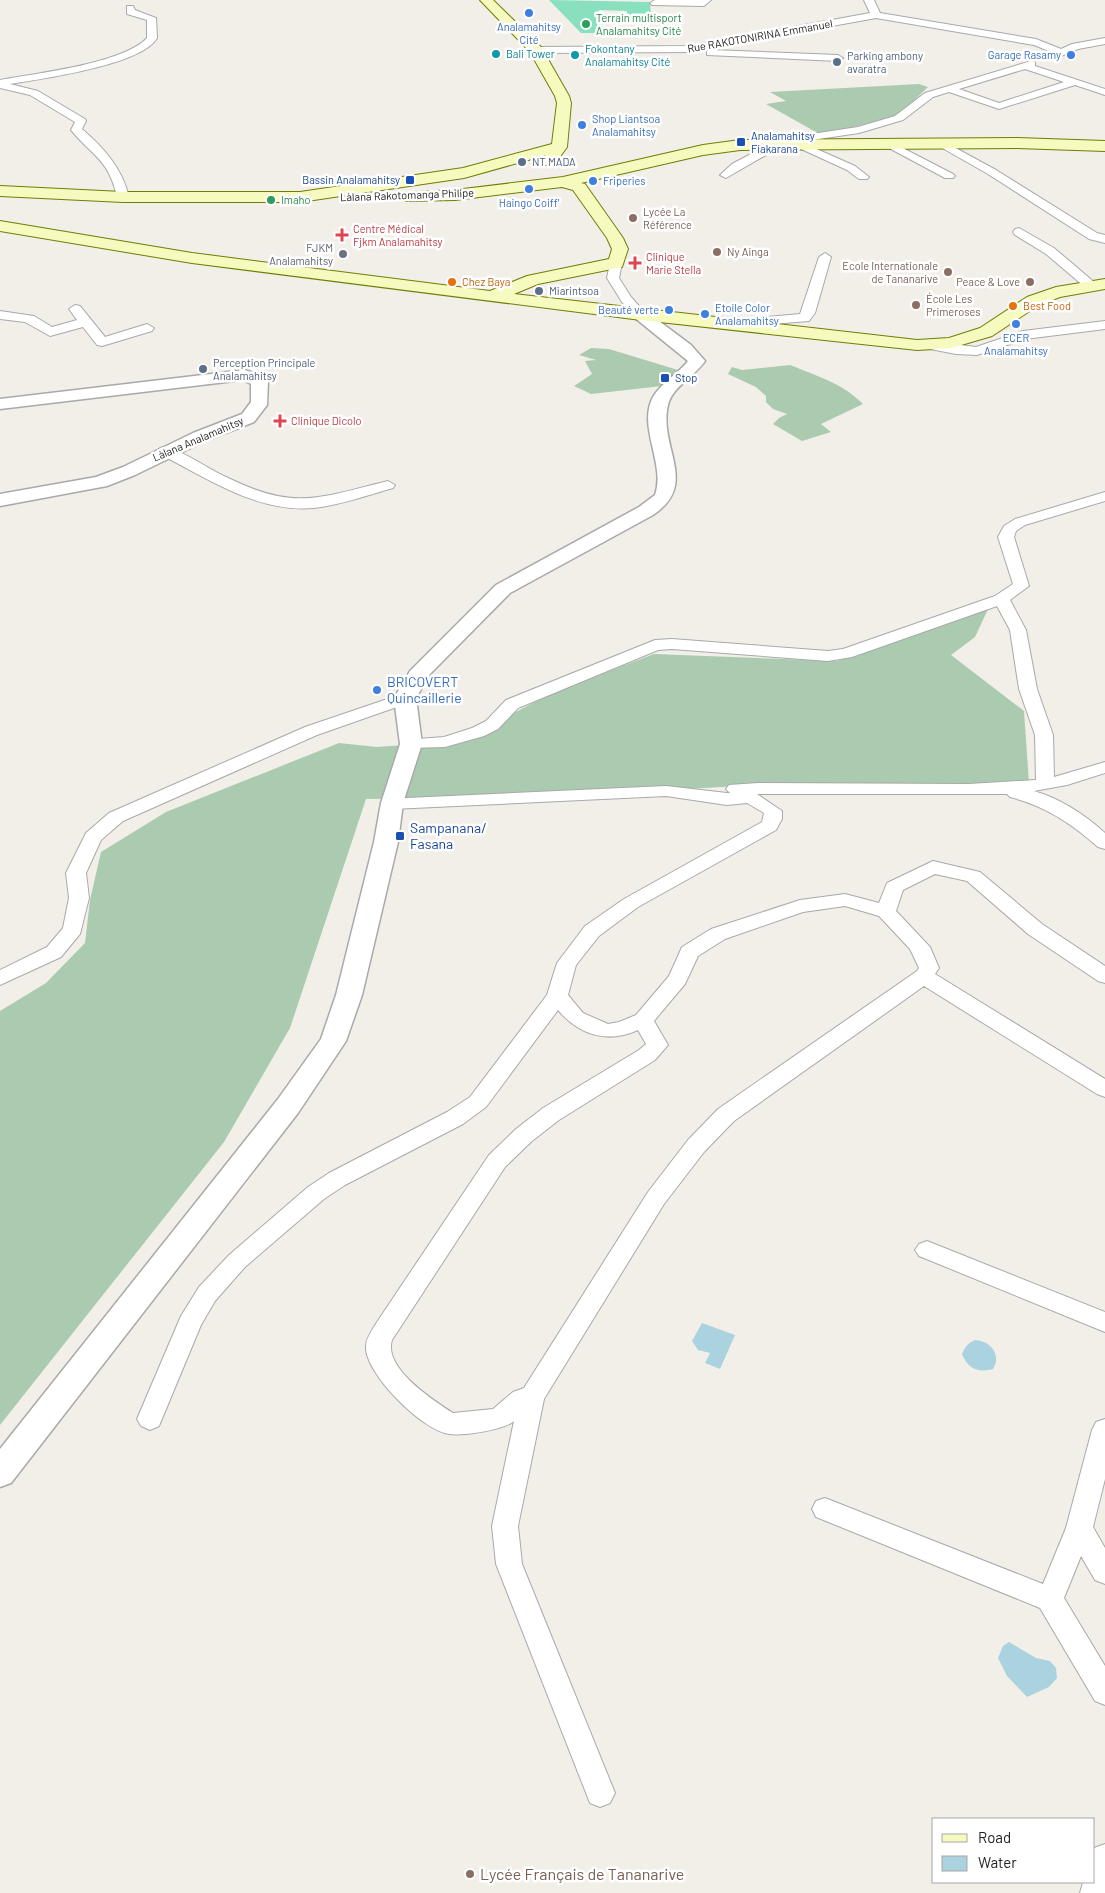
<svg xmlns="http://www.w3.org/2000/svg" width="1105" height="1893" font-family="Barlow,sans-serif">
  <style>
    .cemetery { fill: #aacbaf }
    .pitch { fill: #88e0be }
    .water { fill: #aad3df }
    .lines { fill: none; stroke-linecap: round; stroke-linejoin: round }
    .minor-casing { stroke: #a9a9a9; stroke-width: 2 }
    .tertiary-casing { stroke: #a9a9a9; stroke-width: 3 }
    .secondary-casing { stroke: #707d05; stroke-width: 2 }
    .minor { fill: #fff; fill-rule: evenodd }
    .tertiary { fill: #fff; fill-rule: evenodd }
    .secondary { fill: #f7fabf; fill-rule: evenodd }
    .shop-dot { fill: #3f7fe0; stroke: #fff; stroke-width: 2 }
    .leisure-dot { fill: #2e9e5b; stroke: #fff; stroke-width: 2 }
    .culture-dot { fill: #0f9aa8; stroke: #fff; stroke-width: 2 }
    .service-dot { fill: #5c6f8a; stroke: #fff; stroke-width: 2 }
    .transit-dot { fill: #1a4fb4; stroke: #fff; stroke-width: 2 }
    .education-dot { fill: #8d6e63; stroke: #fff; stroke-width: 2 }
    .health-dot { fill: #e0444e; stroke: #fff; stroke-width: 2 }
    .worship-dot { fill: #6b7280; stroke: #fff; stroke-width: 2 }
    .food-dot { fill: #e8710a; stroke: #fff; stroke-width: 2 }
    .labels { text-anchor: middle; stroke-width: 5; stroke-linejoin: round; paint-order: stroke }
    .far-leisure-label { font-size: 11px; fill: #27864d; stroke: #fff; text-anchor: start }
    .far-shop-label { font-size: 11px; fill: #366cbe; stroke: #fff }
    .far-street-label { font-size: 11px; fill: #222; stroke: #fff }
    .far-culture-label { font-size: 11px; fill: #0d838f; stroke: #fff; text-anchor: start }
    .far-service-label { font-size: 11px; fill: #4e5e75; stroke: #fff; text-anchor: start }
    .far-transit-label { font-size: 11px; fill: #164399; stroke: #fff; text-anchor: start }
    .far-education-label { font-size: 11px; fill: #785e54; stroke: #fff; text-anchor: start }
    .far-health-label { font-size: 11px; fill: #be3a42; stroke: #fff; text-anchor: start }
    .far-worship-label { font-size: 11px; fill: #5b616d; stroke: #fff; text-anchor: end }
    .far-food-label { font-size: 11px; fill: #c56008; stroke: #fff; text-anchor: start }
    .shop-label { font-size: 14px; fill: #366cbe; stroke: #fff; text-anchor: start }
    .transit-label { font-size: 14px; fill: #164399; stroke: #fff; text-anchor: start }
    .near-education-label { font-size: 16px; fill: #785e54; stroke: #fff; text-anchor: start }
  </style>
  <rect width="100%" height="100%" fill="#f2efe9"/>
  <path class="cemetery" d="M919 84 928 87 898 116 821 135 766 104 786 101 770 92Z
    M591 348 609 349 678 370 662 386 591 394 574 386 592 374 585 361 596 360 579 355Z
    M790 365C817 376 842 383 863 404L821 424 831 432 802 441 773 424 779 418 787 414 773 409 766 402V396L756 387 728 374 732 367 742 370Z
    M990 605 975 637 951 655 1024 711 1029 783 939 790 738 786 568 796 366 799 290 1028 224 1142 0 1425V1011L46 983 85 943 90 900 101 852 166 812 339 743 377 747 460 741 556 691 654 654 837 661Z"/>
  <path class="pitch" d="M549 0 650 2 651 16H627V11L599 10 598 33H581Z"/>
  <path class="water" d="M702 1323 735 1335 720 1369 705 1363 710 1353 698 1350 692 1341Z
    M975 1340C990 1341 1002 1354 993 1369 978 1373 968 1369 962 1354 965 1347 968 1343 975 1340Z
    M1009 1642 1036 1658 1050 1661 1056 1668 1057 1678 1049 1687 1027 1697 1007 1676 998 1658 1003 1646Z"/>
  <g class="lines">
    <defs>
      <path id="minor" d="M655 0H711L704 6 652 5 650 3Z
        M864 0H874L880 13 1036 39 1061 49 1072 44 1105 38V44L1078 49 1061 56 1034 45 876 18 689 52 536 53 531 50 536 47 689 46 870 13Z
        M127 6H133L135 10 156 18 157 38C142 65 41 79 10 84L38 91 85 119 86 121 82 129C104 148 122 168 129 197L123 200 117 197C109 159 92 156 71 130L75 122 30 95 0 88V80C37 73 122 64 147 38V20L127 14Z
        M711 50 838 55 843 58 838 61 707 55V51Z
        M1031 61 1035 62V66L1105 89V95L1075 85 999 109 949 92 933 97 903 120 859 133 785 144 726 178 720 175 732 164 779 139 858 127 895 116 925 93ZM1025 69 1064 82 999 103 959 89Z
        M941 140 996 170 1097 233 1105 235V243L1089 239 988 174 937 145V141Z
        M891 142 953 174 955 176 953 178H945L887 147 886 145Z
        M803 143 855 166 869 177 867 179H859L847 170 799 148V144Z
        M1019 228 1054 248 1094 282 1096 285 1094 288H1086L1046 254 1015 235 1013 232 1015 229Z
        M825 253 831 257 815 313 809 321 732 327 731 324 732 321 737 320 800 314 819 257Z
        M616 259 622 263 619 278 631 297 647 315 646 318H636L622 302 607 278 610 263Z
        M75 305 80 306 105 337 147 324 154 328 152 331 102 346 97 345 83 327 50 336 25 322 0 319V311L34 316 52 327 77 320 69 309Z
        M1105 321V329L1025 339 977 355 956 354 925 348 923 345 930 341 976 347 1023 331Z
        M165 447C186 452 206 468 226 477 295 511 318 498 388 481L395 485 393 488C368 495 341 505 314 508 258 513 208 479 160 454L158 451 160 448Z
        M1105 492V501L1025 525 1016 531 1014 537 1029 586 1010 600 1026 630 1037 689 1053 735 1054 777 1105 762V773L1067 785 1034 791C1061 799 1084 814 1105 833V849L1098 847C1071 823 1045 806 1010 797L1007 794H757L782 811V819L776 830 638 907 599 936 576 965 568 995 583 1013 608 1024 619 1022 636 1015 669 976 682 947 711 929 800 900 845 894 879 903 887 883 933 861 980 872 1042 924 1105 966V983L1098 981 1028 934 967 881 935 874 903 890 896 911 930 947 939 968 935 974 1105 1079V1097L1097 1094 924 986 734 1121 704 1152 664 1204 544 1399 518 1526 522 1564 615 1793 610 1803 600 1807 590 1803 496 1564 492 1526 514 1421C504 1430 463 1436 449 1434 423 1431 364 1373 366 1346 366 1338 373 1329 377 1322L489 1155 516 1129 543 1108 639 1050 646 1044 638 1030C607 1044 579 1035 558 1010L486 1107 463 1124 345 1185 324 1199 245 1267 215 1301 201 1325 159 1426 150 1430 141 1426 137 1419 181 1316 199 1287 229 1255 308 1187 329 1173 447 1112 470 1097 547 995 557 963 585 926 624 899 762 822 764 813 747 803 727 805 666 796 392 809 385 807 383 803 385 799 666 786 727 793H730L726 789 729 785 758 783 969 784 1036 780 1035 735 1019 689 1010 630 997 606 852 657 828 661 672 649 658 650 518 708 498 729 484 736 445 747 405 748 402 744 405 740 444 737 472 728 486 721 506 700 655 640 672 639 828 651 843 649 995 596 1013 584 998 537 1004 526 1015 519ZM845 906 879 916 910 949 919 968 917 971 718 1109 688 1140 648 1192 524 1388 513 1392 493 1409 453 1413C433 1400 383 1368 392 1340L505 1167 532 1141 559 1120 655 1060 668 1045 654 1021 685 984 698 956 725 939 803 912Z
        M405 693 411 694 414 698 411 702 317 735 123 821 101 840 86 873 89 898 80 934 61 957 0 985V970L47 947 63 928 69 898 66 873 86 833 109 813 305 727Z
        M927 1241 1105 1312V1332L919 1256 915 1250 919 1244Z
        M1105 1419V1479L1093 1527 1105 1548V1584L1095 1580 1081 1556 1064 1598 1105 1666V1705L1095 1701 1040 1608 816 1517 812 1509 816 1501 825 1498 1043 1584 1066 1528 1092 1430 1096 1422Z
        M1105 1844V1893H1080L1083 1882H1094V1848Z"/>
      <path id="tertiary" d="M641 310 647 312 691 345 705 361C695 376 672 387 668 405 658 447 700 484 653 515L510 593 430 674 416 698 422 744 403 803 398 842 362 995 346 1041 298 1113 11 1483 0 1487V1449L278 1099 321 1039 336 995 374 842 381 803 400 744 394 698 410 671 496 585 639 507 655 495C666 464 637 427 653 397 662 382 678 374 688 361L635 318 633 315Z
        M245 370 265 377 268 381 267 405 254 422 205 441 135 475 107 486 0 506V494L96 477 123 467 193 433 242 414 251 402V384L243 380 0 409V399Z"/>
      <path id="secondary" d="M480 0H493L541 47 569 96 571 103 567 147 554 165H544L541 162 546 155 464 178 300 202H123L0 196V186L123 192H300L463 168 552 144 557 103 555 96 530 52Z
        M1017 138 1105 141V151L1017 148 740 150 703 155 581 183 585 184 623 238 628 249 622 267 538 284 514 294 917 340 949 338 980 328 1027 297 1056 287 1105 279V289L1060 297 1039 305 992 336 951 348 917 350 641 320 192 263 0 231V221L192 253 490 291 527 276 609 259 612 249 607 238 573 190 562 187 455 200 406 201 400 199 398 196 400 193 455 190 563 177 703 145 740 140Z"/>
    </defs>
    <use href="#minor" class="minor-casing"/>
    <use href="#tertiary" class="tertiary-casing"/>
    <use href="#secondary" class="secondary-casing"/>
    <use href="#minor" class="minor"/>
    <use href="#tertiary" class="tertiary"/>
    <use href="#secondary" class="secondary"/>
  </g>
  <g class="shop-dot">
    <circle cx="529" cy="13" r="5"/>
    <circle cx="1071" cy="55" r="5"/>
    <circle cx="582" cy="125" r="5"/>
    <circle cx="593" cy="181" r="5"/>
    <circle cx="529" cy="189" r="5"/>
    <circle cx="669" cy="310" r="5"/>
    <circle cx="705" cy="314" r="5"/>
    <circle cx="1016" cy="324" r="5"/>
    <circle cx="377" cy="690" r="5"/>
  </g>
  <g class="leisure-dot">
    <circle cx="586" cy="24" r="5"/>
    <circle cx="271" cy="200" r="5"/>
  </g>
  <g class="culture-dot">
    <circle cx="496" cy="54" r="5"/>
    <circle cx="575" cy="55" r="5"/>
  </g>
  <g class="service-dot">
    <circle cx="837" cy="62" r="5"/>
    <circle cx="522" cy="162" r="5"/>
    <circle cx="539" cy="291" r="5"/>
    <circle cx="203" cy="369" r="5"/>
  </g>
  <g class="transit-dot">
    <rect x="736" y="137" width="10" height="10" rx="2.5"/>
    <rect x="405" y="175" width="10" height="10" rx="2.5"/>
    <rect x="660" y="373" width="10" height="10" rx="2.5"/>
    <rect x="395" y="831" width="10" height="10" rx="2.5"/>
  </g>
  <g class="education-dot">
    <circle cx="633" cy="218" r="5"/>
    <circle cx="717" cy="252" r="5"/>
    <circle cx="948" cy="272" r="5"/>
    <circle cx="1030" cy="282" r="5"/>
    <circle cx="916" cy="305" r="5"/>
    <circle cx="470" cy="1874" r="5"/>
  </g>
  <g class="health-dot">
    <path d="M339.5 227.5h5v5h5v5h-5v5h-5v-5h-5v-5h5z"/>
    <path d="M632.5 255.5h5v5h5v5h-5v5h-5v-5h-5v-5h5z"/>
    <path d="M277.5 413.5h5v5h5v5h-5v5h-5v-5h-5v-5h5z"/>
  </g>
  <circle class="worship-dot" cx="343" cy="254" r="5"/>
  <g class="food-dot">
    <circle cx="452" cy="282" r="5"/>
    <circle cx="1013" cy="306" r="5"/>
  </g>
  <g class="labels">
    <g class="far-leisure-label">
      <text x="596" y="22">Terrain multisport<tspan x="596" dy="13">Analamahitsy Cité</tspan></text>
      <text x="281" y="204">Imaho</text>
    </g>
    <g class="far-shop-label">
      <text x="529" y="31">Analamahitsy<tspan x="529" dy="13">Cité</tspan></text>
      <text x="1061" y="59" text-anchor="end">Garage Rasamy</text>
      <text x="592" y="123" text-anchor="start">Shop Liantsoa<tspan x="592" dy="13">Analamahitsy</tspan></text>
      <text x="603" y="185" text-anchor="start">Friperies</text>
      <text x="529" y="207">Haingo Coiff'</text>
      <text x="715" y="312" text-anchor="start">Etoile Color<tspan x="715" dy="13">Analamahitsy</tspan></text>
      <text x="659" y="314" text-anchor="end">Beauté verte</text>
      <text x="1016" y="342">ECER<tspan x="1016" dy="13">Analamahitsy</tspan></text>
    </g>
    <g class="far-street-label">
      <text transform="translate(760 36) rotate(-10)" y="4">Rue RAKOTONIRINA Emmanuel</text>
      <text transform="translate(407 195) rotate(-2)" y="4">Làlana Rakotomanga Philipe</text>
      <text transform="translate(198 439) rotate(-23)" y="4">Làlana Analamahitsy</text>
    </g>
    <g class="far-culture-label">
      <text x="585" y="53">Fokontany<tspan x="585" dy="13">Analamahitsy Cité</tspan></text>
      <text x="506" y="58">Bali Tower</text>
    </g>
    <g class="far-service-label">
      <text x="847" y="60">Parking ambony<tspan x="847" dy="13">avaratra</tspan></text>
      <text x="532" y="166">NT MADA</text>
      <text x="549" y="295">Miarintsoa</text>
      <text x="213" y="367">Perception Principale<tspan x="213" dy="13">Analamahitsy</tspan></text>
    </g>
    <g class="far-transit-label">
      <text x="751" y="140">Analamahitsy<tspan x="751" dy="13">Fiakarana</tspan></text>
      <text x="400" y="184" text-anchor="end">Bassin Analamahitsy</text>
      <text x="675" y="382">Stop</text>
    </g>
    <g class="far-education-label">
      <text x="643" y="216">Lycée La<tspan x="643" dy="13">Référence</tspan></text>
      <text x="727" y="256">Ny Ainga</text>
      <text x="938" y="270" text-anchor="end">Ecole Internationale<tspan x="938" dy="13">de Tananarive</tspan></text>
      <text x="1020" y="286" text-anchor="end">Peace &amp; Love</text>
      <text x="926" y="303">École Les<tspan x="926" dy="13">Primeroses</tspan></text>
    </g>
    <g class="far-health-label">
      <text x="353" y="233">Centre Médical<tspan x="353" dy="13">Fjkm Analamahitsy</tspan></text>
      <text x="646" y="261">Clinique<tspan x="646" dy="13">Marie Stella</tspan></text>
      <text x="291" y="425">Clinique Dicolo</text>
    </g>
    <g class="far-worship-label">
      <text x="333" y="252">FJKM<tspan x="333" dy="13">Analamahitsy</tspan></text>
    </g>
    <g class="far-food-label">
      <text x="462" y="286">Chez Baya</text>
      <text x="1023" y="310">Best Food</text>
    </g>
    <g class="shop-label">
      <text x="387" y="687">BRICOVERT<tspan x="387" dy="16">Quincaillerie</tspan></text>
    </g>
    <g class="transit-label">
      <text x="410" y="833">Sampanana/<tspan x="410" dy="16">Fasana</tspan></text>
    </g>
    <g class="near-education-label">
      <text x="480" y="1880">Lycée Français de Tananarive</text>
    </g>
  </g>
  <rect x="932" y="1818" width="162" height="65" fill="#ffffff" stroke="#a7a7a7"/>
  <rect x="942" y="1834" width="25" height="8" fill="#f7fabf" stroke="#a7a7a7"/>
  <text x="978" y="1843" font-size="15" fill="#222222">Road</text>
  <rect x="942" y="1856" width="25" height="15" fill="#aad3df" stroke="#a7a7a7"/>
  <text x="978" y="1868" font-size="15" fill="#222222">Water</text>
</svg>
